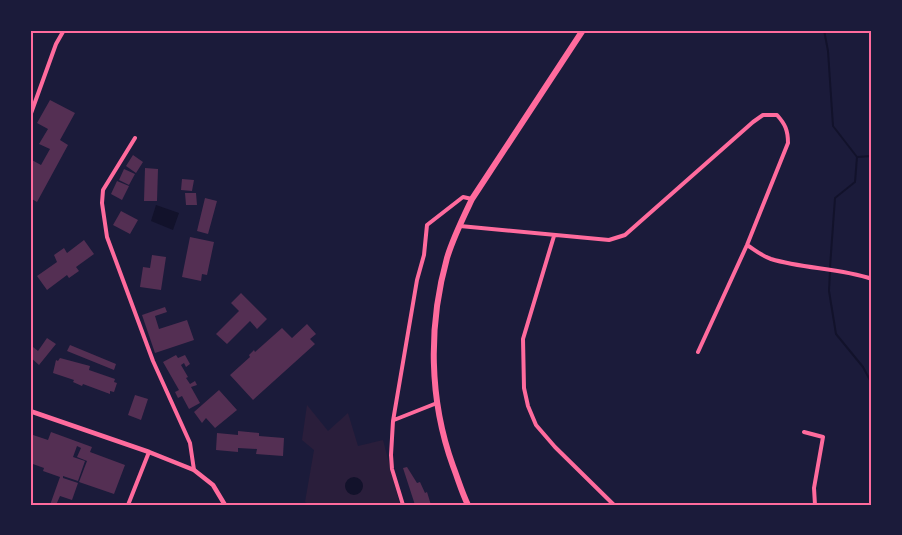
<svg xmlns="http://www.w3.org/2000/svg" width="902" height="535" font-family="'Public Sans',sans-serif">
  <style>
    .green { fill: #2a1e3b }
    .water { fill: #12122b }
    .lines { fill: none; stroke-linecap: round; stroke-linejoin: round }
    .stream { stroke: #12122b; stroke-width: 2 }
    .building { fill: #542f53 }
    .minor { stroke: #ff6b9d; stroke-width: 4 }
    .tertiary { stroke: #ff6b9d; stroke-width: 4.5 }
    .trunk { stroke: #ff6b9d; stroke-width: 6 }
    .neatline { fill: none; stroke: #ff6b9d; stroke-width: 2 }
  </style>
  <rect width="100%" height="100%" fill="#1b1b3a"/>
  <path class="green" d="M307 405 328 431 348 413 358 446 383 440 400 505H311L305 502 314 450 302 440Z"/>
  <path class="water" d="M156 205 179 213 173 230 151 221Z
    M345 486a9 9 0 1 1 18 0a9 9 0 1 1-18 0Z"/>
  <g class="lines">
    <path class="stream" d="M824 30 828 51 833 126 857 157 855 182 835 198 830 267
      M857 157 872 156
      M830 271 829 291 836 334 863 367 872 384"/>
  </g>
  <path class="building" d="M50 100 75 113 60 140 68 145 37 202 30 198V159L41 165 50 149 39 144 48 129 37 123Z
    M133 155 143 162 136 173 126 166Z
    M145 168 158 169 157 201H144Z
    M124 169 135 174 129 185 119 180Z
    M182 179 194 180 192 191 181 190Z
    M117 181 129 186 122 200 111 194Z
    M185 193H196L197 205H186Z
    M205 198 217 201 208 234 197 231Z
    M121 211 138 220 130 234 113 225Z
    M190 237 214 242 207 275 202 274 201 281 182 277Z
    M84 240 94 254 76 267 79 271 69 278 67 275 47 290 37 276 57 262 54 255 64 248 67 253Z
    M152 255 166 257 161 290 140 287 143 267 150 268Z
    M241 293 267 319 257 329 250 321 227 344 216 334 239 311 231 303Z
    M165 307 167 312 155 316 159 329 187 320 194 340 155 353 142 315Z
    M307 324 316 334 310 339 315 344 253 400 230 375 250 357 249 355 254 350 255 352 282 328 292 338Z
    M47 338 56 344 39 365 30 357V350L33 347 38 351Z
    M70 345 116 364 114 370 67 351Z
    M176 355 178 358 185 355 190 364 186 367 184 363 181 365 188 377 186 378 190 384 195 381 197 385 191 387 200 403 189 409 182 396 178 398 175 392 179 390 163 362Z
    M60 358 90 366 89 370 115 379 114 382 117 383 114 392 110 391V394L83 384 82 386 73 382 74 380 53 373 56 360 58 361Z
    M219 390 237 410 215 428 206 418 202 423 194 412Z
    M135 395 148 399 141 420 128 415Z
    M238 431 259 433V436L284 438 283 456 256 454 257 449 238 448V452L216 450 217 433 238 435Z
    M51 432 92 447 90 452 125 465 114 494 79 482 87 461 77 457 81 448 77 446 73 457 85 461 78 481 63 476V478L78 483 72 500 60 496 56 505H50L60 477 43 471 44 468 30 463V434L48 440Z
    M407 467 417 483 420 482 425 493 427 492 431 505H415L403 468Z"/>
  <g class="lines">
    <path class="minor" d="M30 116 56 44 64 30
      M135 138 103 190 102 203 107 237 153 361 190 443 194 470
      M460 226 609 240 625 235 753 122 763 115H777C785 124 788 130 788 143L747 245 698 352
      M554 236 523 339 524 388 528 406 536 425 555 447 614 505
      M747 245C755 250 762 256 771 259 804 269 839 268 872 279
      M394 420 437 403
      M804 432 823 437 814 488 815 505
      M128 505 149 452
      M403 505 392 469 391 455 393 421 417 280 424 255 427 225 463 197 472 199"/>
    <path class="tertiary" d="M30 411 149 452 194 470 213 485 225 505"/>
    <path class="trunk" d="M468 505C462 493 458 479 453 466 429 400 428 326 447 258 453 238 463 218 472 199L583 30"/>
  </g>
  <rect width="902" height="535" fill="none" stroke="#1b1b3a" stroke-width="63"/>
  <rect x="32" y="32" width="838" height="472" class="neatline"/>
</svg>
